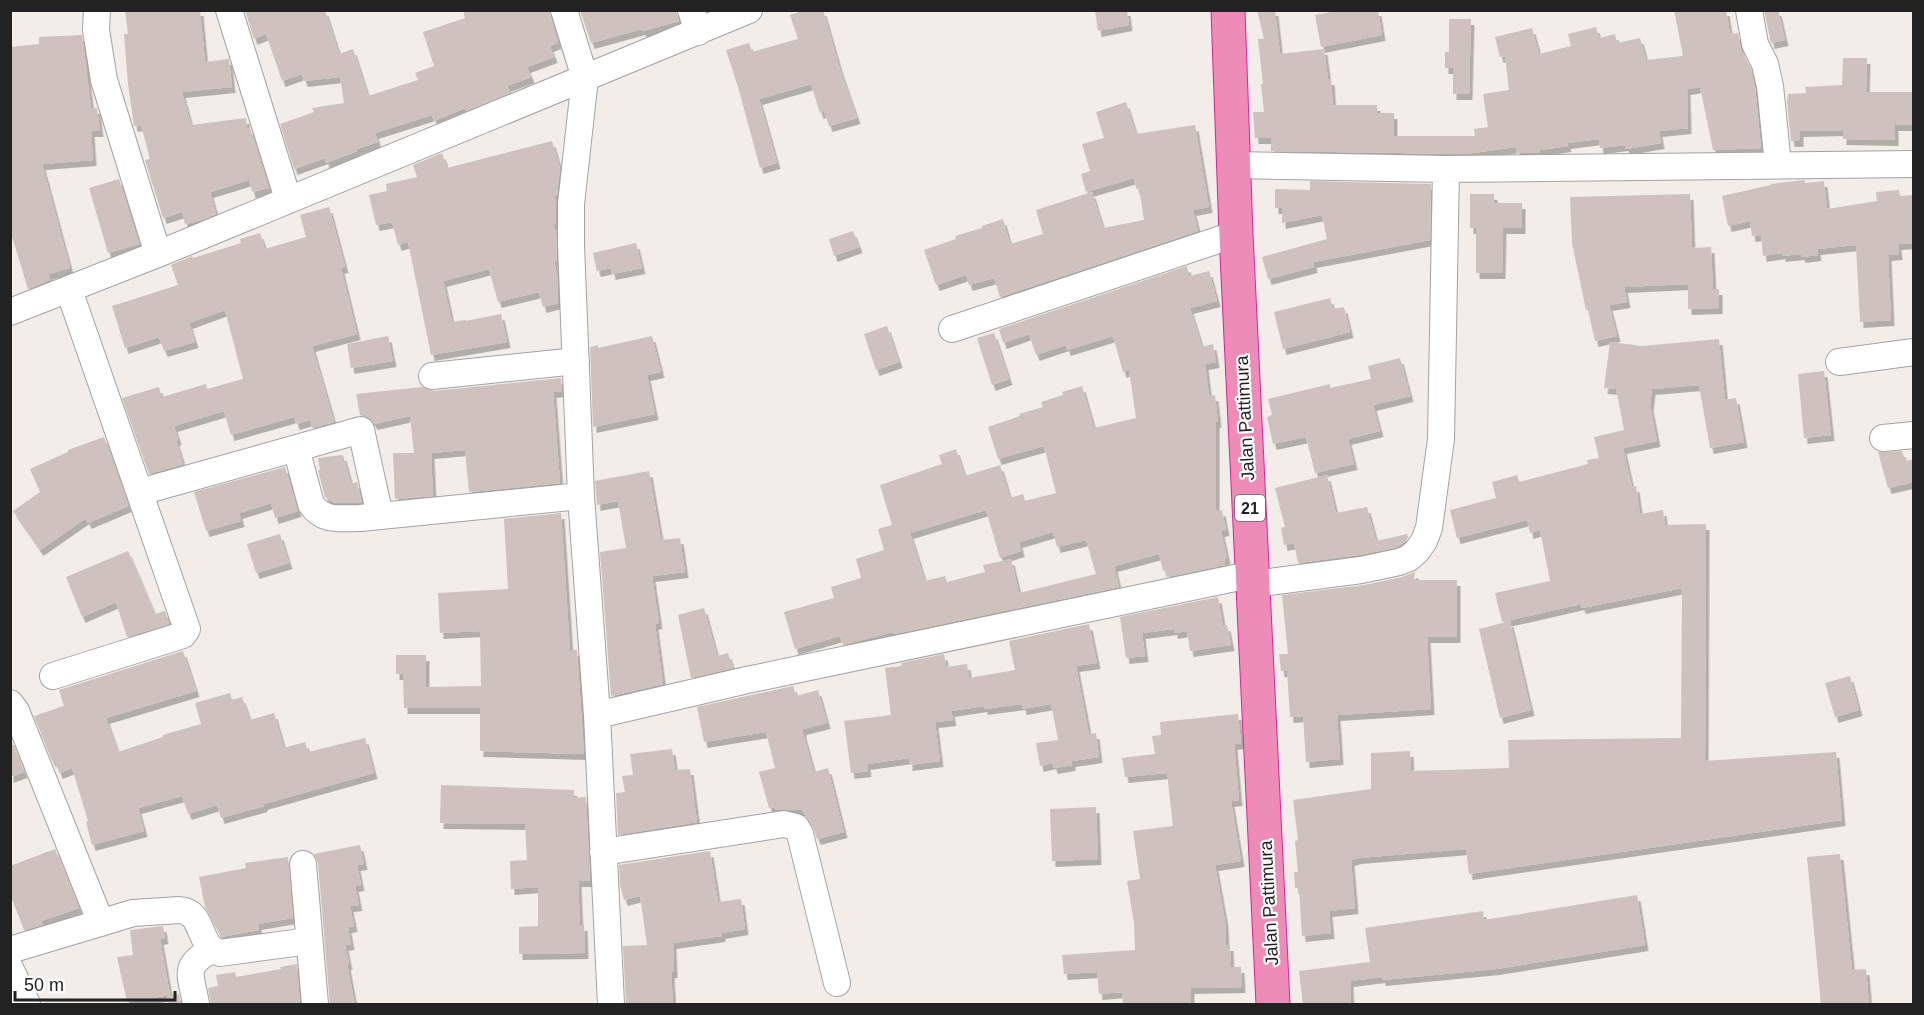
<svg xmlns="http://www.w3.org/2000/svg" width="1924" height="1015" font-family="Helvetica,sans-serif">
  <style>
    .building { fill: #cfc1be; fill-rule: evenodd; filter: url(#shadow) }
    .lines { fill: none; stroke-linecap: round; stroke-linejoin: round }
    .minor-casing { stroke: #a3a3a3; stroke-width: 28 }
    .highway-casing { stroke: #e71f95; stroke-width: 35 }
    .minor { stroke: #fff; stroke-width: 26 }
    .highway { stroke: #ed8cb6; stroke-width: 33 }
    .labels { text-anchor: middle; stroke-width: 4.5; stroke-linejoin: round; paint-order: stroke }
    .shield { fill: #fff; stroke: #646464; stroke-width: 1.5 }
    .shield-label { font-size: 16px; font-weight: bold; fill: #222 }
    .street-label { font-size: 18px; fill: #222; stroke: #fff }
  </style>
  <defs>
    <filter id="shadow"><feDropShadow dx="3.5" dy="6" stdDeviation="0" flood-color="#0004"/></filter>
  </defs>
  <rect width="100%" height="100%" fill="#f2ede8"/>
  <path class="building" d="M125 10H200L205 62 229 59 232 87 182 92 191 125 246 118 247 129 250 128 269 188 252 192 249 180 210 192 216 214 202 220 185 224 182 212 163 218 145 160 150 159 141 125 134 126 128 84 124 34H128Z
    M245 10H325L339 54 353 49 368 96 418 80 415 73 434 66 423 32 465 18 463 10H549L558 43 550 46 554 57 527 67 531 77 507 86 510 93 466 111 465 108 434 121 432 115 375 133 378 142 357 149V151L326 163 325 158 294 169 280 124 314 112 312 108 344 103 340 77 304 81 302 74 282 81 266 34 254 39Z
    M580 10H676L679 21 643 31 642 29 591 43Z
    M806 10H823L839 66 857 118 829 126 824 111 820 113 811 84 759 99 777 163 760 168 738 87 726 50 749 43 752 52 798 39 790 15Z
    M1095 10H1127L1129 25 1098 31Z
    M1257 10H1275L1280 54 1324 49 1328 79H1331L1333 105H1377V113H1394V136H1475L1474 129 1488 127 1483 94 1509 90 1505 56 1500 57 1495 37 1532 28 1539 54 1571 46 1568 34 1596 27 1599 38 1615 34 1617 43 1640 38 1646 60 1683 56 1674 10H1726L1730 34 1738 33 1741 50 1751 69 1755 87 1761 148 1713 150 1700 87 1687 89 1688 128 1659 131 1661 143 1626 149 1625 145 1600 148 1599 139 1567 143 1568 146 1540 150V153H1517L1516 147 1465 154 1271 151V138H1255L1253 112H1264L1261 84H1263L1258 39H1264Z
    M1341 10H1378L1382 35 1321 47 1315 15Z
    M1764 10H1778L1785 40 1771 43Z
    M1449 19H1471L1469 94H1453V68H1445V52H1449Z
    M82 35 91 108H97L100 131H91L93 160 42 164 70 268 48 274 50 280 28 289 10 230V47L39 44V37Z
    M1843 58H1867L1866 92H1913L1914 125H1895V140L1843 139V130L1800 131V141H1791L1787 102 1788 94 1806 93 1805 87 1842 85Z
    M1126 102 1136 134 1195 125 1209 207 1193 210 1198 231 1000 297 994 278 969 285 966 275 936 285 924 250 956 239 955 236 982 228V226L1003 219 1010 244 1043 234 1036 210 1092 192 1103 228 1144 220 1139 188 1136 189 1134 178 1086 192 1081 174 1090 171 1082 144 1104 138 1096 112Z
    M552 141 560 168 557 195 554 196 556 203V224H553L556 234 557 261H554L557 275 558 303 543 307 539 292 498 302 489 269 443 281 452 322 465 320V321L501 314 507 342 431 355 408 242 398 245 392 222 376 225 369 195 387 191 386 184 417 177 413 165 442 153 447 168Z
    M119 179 139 244 108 253 89 188Z
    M1805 180V183L1824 181 1827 209 1877 201 1876 192 1899 190 1900 196 1914 195V243L1898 244 1899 254 1888 255 1891 320 1860 322 1856 245 1817 249 1818 255 1802 257 1801 254 1782 256V253L1763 256 1761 235 1752 236 1750 221 1728 226 1722 196 1771 185V184Z
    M1310 181 1431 184 1430 240 1313 262 1314 267 1268 279 1262 257 1327 239 1322 215 1282 223V208H1275V189L1310 190Z
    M1470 194H1494V203H1522V228H1503L1502 273H1476V228H1470Z
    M1690 194 1692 248 1711 247 1713 289H1719V308L1688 309V284L1624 287 1627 302 1609 305 1617 336 1595 341 1588 310H1586L1572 243 1570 197Z
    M329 207 345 267 341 268 357 334 312 346 334 422 312 428 310 420 296 424 294 417 231 435 224 411 174 426 178 439 176 440 183 464 149 474 122 398 159 387 162 397 206 384 207 389 243 379 225 310 189 323 195 342 164 351 159 337 125 348 112 306 178 285 171 265 192 256 193 258 241 243 240 239 260 233 265 249 306 237 300 215Z
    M853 231 859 247 834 256 829 239Z
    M636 243 642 268 612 274 611 268 597 271 593 253Z
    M1187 266 1189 276 1209 271 1217 301 1190 308 1202 347 1213 344 1216 362 1205 364 1209 396 1215 395 1218 422H1216V511L1222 510 1226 530 1221 531 1227 558 1224 559 1225 565 1167 577 1166 570 1163 571 1159 554 1114 566 1119 587 894 634 893 632 843 645 840 636 795 649 784 612 834 598 831 587 861 578 856 559 884 550 878 529 892 525 880 485 942 464 939 455 956 449 965 476 1000 465 1010 498 1023 494 1025 501 1056 493 1044 446 998 459 988 427 1020 416 1019 414 1043 407 1041 402 1063 395 1062 392 1082 386 1094 428 1136 418 1129 370 1123 372 1113 336 1067 350 1066 345 1036 355 1029 334 1003 343 999 329ZM986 510 1000 558 1021 551 1019 542 1053 532 1057 547 1086 540 1096 574 1019 593 1011 559 983 565 985 572 947 582 945 576 925 581 910 533Z
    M1330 298 1333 309 1344 307 1350 332 1283 349 1274 312Z
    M887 326 899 362 876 370 864 334Z
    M994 333 1009 379 992 385 977 338Z
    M388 336 393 361 351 368 347 344Z
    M652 336 661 372 647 375 655 414 593 427 590 347 598 345V348Z
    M1719 339 1725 400 1736 398 1744 442 1710 448 1699 385 1652 389 1650 405 1657 441 1623 448 1632 487 1636 486 1640 514 1663 510 1665 525 1706 524 1705 761 1836 752 1842 820 1469 874 1466 849 1358 858 1351 860 1355 908 1329 911 1331 933 1302 936 1299 888H1295L1294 872H1298L1295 841 1298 840 1293 800 1371 789V753L1410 751 1411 771 1509 768 1508 740 1681 738 1682 588 1582 608 1581 604 1502 622 1495 593 1550 581 1540 530 1530 533 1527 520 1457 538 1450 510 1496 498 1492 482 1517 475 1519 482 1588 464 1587 460 1599 458 1594 437 1624 430 1616 389 1604 388 1610 342 1642 346Z
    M1400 358 1410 396 1373 405 1380 431 1348 439 1354 464 1315 473 1306 437 1273 444 1267 417 1272 415 1268 399 1330 384V388L1371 379 1368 366Z
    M1824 371 1831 435 1804 438 1798 374Z
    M561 378 562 391 553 392 560 483 469 492 465 450 431 453 433 496 395 499 393 453H414L410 416 374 424 371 419 360 415 356 394 422 387 434 391Z
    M104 437 128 506 88 523 86 518 40 550 13 511 40 492 30 469 68 452V450Z
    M1902 451 1905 461 1914 459V482L1888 488 1878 452Z
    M343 455 351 484 357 482 362 503H335L325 497 318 470H320L318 458Z
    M285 467 298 511 275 518 271 503 239 513 241 521 206 531 194 492Z
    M649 471 661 540 680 538 685 572 652 576 659 623 655 624 663 684 611 696 600 552 626 548 618 501 597 505 595 481Z
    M1327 475 1336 513 1367 507 1376 541 1407 534 1408 537 1406 541 1395 548 1358 555 1298 563 1294 543 1284 545 1281 528 1285 527 1275 488Z
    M561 513 570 650H577L584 754 480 751V708H404L403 674H396V655H426V687L481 686 480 631 440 633 438 593 508 589 504 519Z
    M280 534 289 563 256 573 247 544Z
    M128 551 155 614 165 611 169 624 127 637 116 602 82 617 66 577Z
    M1415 572 1414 580H1457V637H1427L1431 709 1337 715 1340 759 1306 762 1303 716 1290 717 1287 671H1281L1279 654H1288L1282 595 1364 585 1402 577Z
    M1218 597 1223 626 1227 625 1231 645 1190 651 1187 631 1174 633V629L1142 633 1145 656 1126 658 1120 617Z
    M704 608 717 656 728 653 733 668 691 678 678 615Z
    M1510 621 1531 710 1500 718 1479 629Z
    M1089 624 1097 663 1076 666 1089 734 1096 733 1099 757 1072 761V765L1054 768 1053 763 1040 766 1036 743 1058 740 1051 704 1023 709 1022 704 984 709V706L951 711 953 720 935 722 940 761 909 765V758L867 764 868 771 851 773 844 721 891 715 885 668 902 666 901 663 944 654 946 667 967 664 969 678 1015 670 1009 641Z
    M183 651 196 691 106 718 118 752 163 737V735L201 724 195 703 230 693 232 700 242 697 250 720 274 713 284 748 305 742 308 752 365 738 374 773 264 804V806L221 818 217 805 188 814 182 796 138 808 144 831 92 845 86 822 88 821 72 768 59 773 55 760 52 761 34 716 64 706 59 690Z
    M1850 676 1859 710 1835 717 1825 683Z
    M793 686 796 696 818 690 827 723 803 729V733L814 772 828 768 844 832 817 839 813 827 802 810H776L775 807 769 808 759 772 775 768 766 732 704 742 697 707Z
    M1238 714 1241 743 1234 744 1239 800 1231 801 1241 861 1215 865 1225 921 1226 945H1230L1231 967H1241L1242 987 1191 988V1005H1123L1122 992 1099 994 1097 972 1064 974 1062 955 1135 950 1134 923 1127 881 1140 879 1133 831 1173 826 1167 773 1125 777 1122 758 1155 754 1152 736 1161 735 1160 722Z
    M10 738 24 772 10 777Z
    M672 749 675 770 690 769 697 822 618 835 616 793 625 792 622 776 633 775 630 754Z
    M441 785 574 790V798L586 797 590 881H578L580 925H584L585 953 519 954V927L538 926V887L511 889 510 861 527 860 525 824 440 823Z
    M1096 807 1098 859 1052 861 1050 809Z
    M360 845 364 864 357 865 361 885 355 886 359 905 350 906 354 926 348 927 351 944 345 945 349 964H347L355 1005H330L318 863 314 854Z
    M55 849 79 908 41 921 43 925 24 930 10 894V866Z
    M710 851 718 902 741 899 745 929 722 933V936L673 943 674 972H671L673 1005H626L623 946 647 945 640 896 624 900 620 885 619 865Z
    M1840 854 1852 970 1866 969 1869 1005H1821L1807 857Z
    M288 857 293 918 258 924 259 930 221 937 205 907 199 877 246 868 245 863Z
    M1637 895 1645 945 1496 969 1382 980V977L1350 981 1351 1005H1303L1299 971 1370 962 1365 928 1483 911 1484 920Z
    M163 926 165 938 160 939 170 995 127 1002 117 957 133 955 130 930Z
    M297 964 300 1005H211L208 988 218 986 216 975 235 972 236 977 281 969 280 967Z
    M179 994 181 1005H168L167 996Z"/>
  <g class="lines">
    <defs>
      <path id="minor" d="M97 10 96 30 104 80 158 254
        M229 10 288 199
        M564 10 585 78 571 204V245L581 496 597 715 611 1004
        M691 10 698 32
        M1749 10 1755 44 1765 64 1770 86 1778 165
        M1234 165 1446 169 1914 164
        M10 312 158 254 749 10
        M952 329 1236 234
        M1839 362 1914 352
        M432 376 576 361
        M1883 438 1914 435
        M296 448 311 504C323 522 340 518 360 518L581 496
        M140 492 361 430 380 516
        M1254 584 1361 570 1399 562 1409 558 1417 551 1424 541 1429 528 1441 439 1446 169
        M53 676 183 635 187 629 69 290
        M10 703 16 711 101 923
        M597 715 747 680 1254 574
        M603 852 784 824 796 827 800 834 837 983
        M303 864 315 1004
        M10 950 133 913 179 910C205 911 197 947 220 953L309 941
        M10 968 27 1004
        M196 1004C191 974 182 967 211 950"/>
      <path id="highway" d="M1228 10 1236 234 1273 1004"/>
    </defs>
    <use href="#minor" class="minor-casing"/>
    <use href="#highway" class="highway-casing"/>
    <use href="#minor" class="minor"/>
    <use href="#highway" class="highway"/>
  </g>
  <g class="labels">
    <rect class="shield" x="1235" y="495" width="30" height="26" rx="4.5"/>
    <g class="shield-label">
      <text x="1250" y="514">21</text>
    </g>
    <g class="street-label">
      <text transform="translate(1245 418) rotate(-93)" y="6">Jalan Pattimura</text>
      <text transform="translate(1269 903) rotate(-93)" y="6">Jalan Pattimura</text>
    </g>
  </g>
  <rect width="1924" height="1015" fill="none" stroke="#222222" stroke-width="24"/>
  <path d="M15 991v9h160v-9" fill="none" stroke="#222222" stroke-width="3"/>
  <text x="24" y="991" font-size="18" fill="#222222" stroke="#ffffff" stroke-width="4.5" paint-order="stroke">50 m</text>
</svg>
